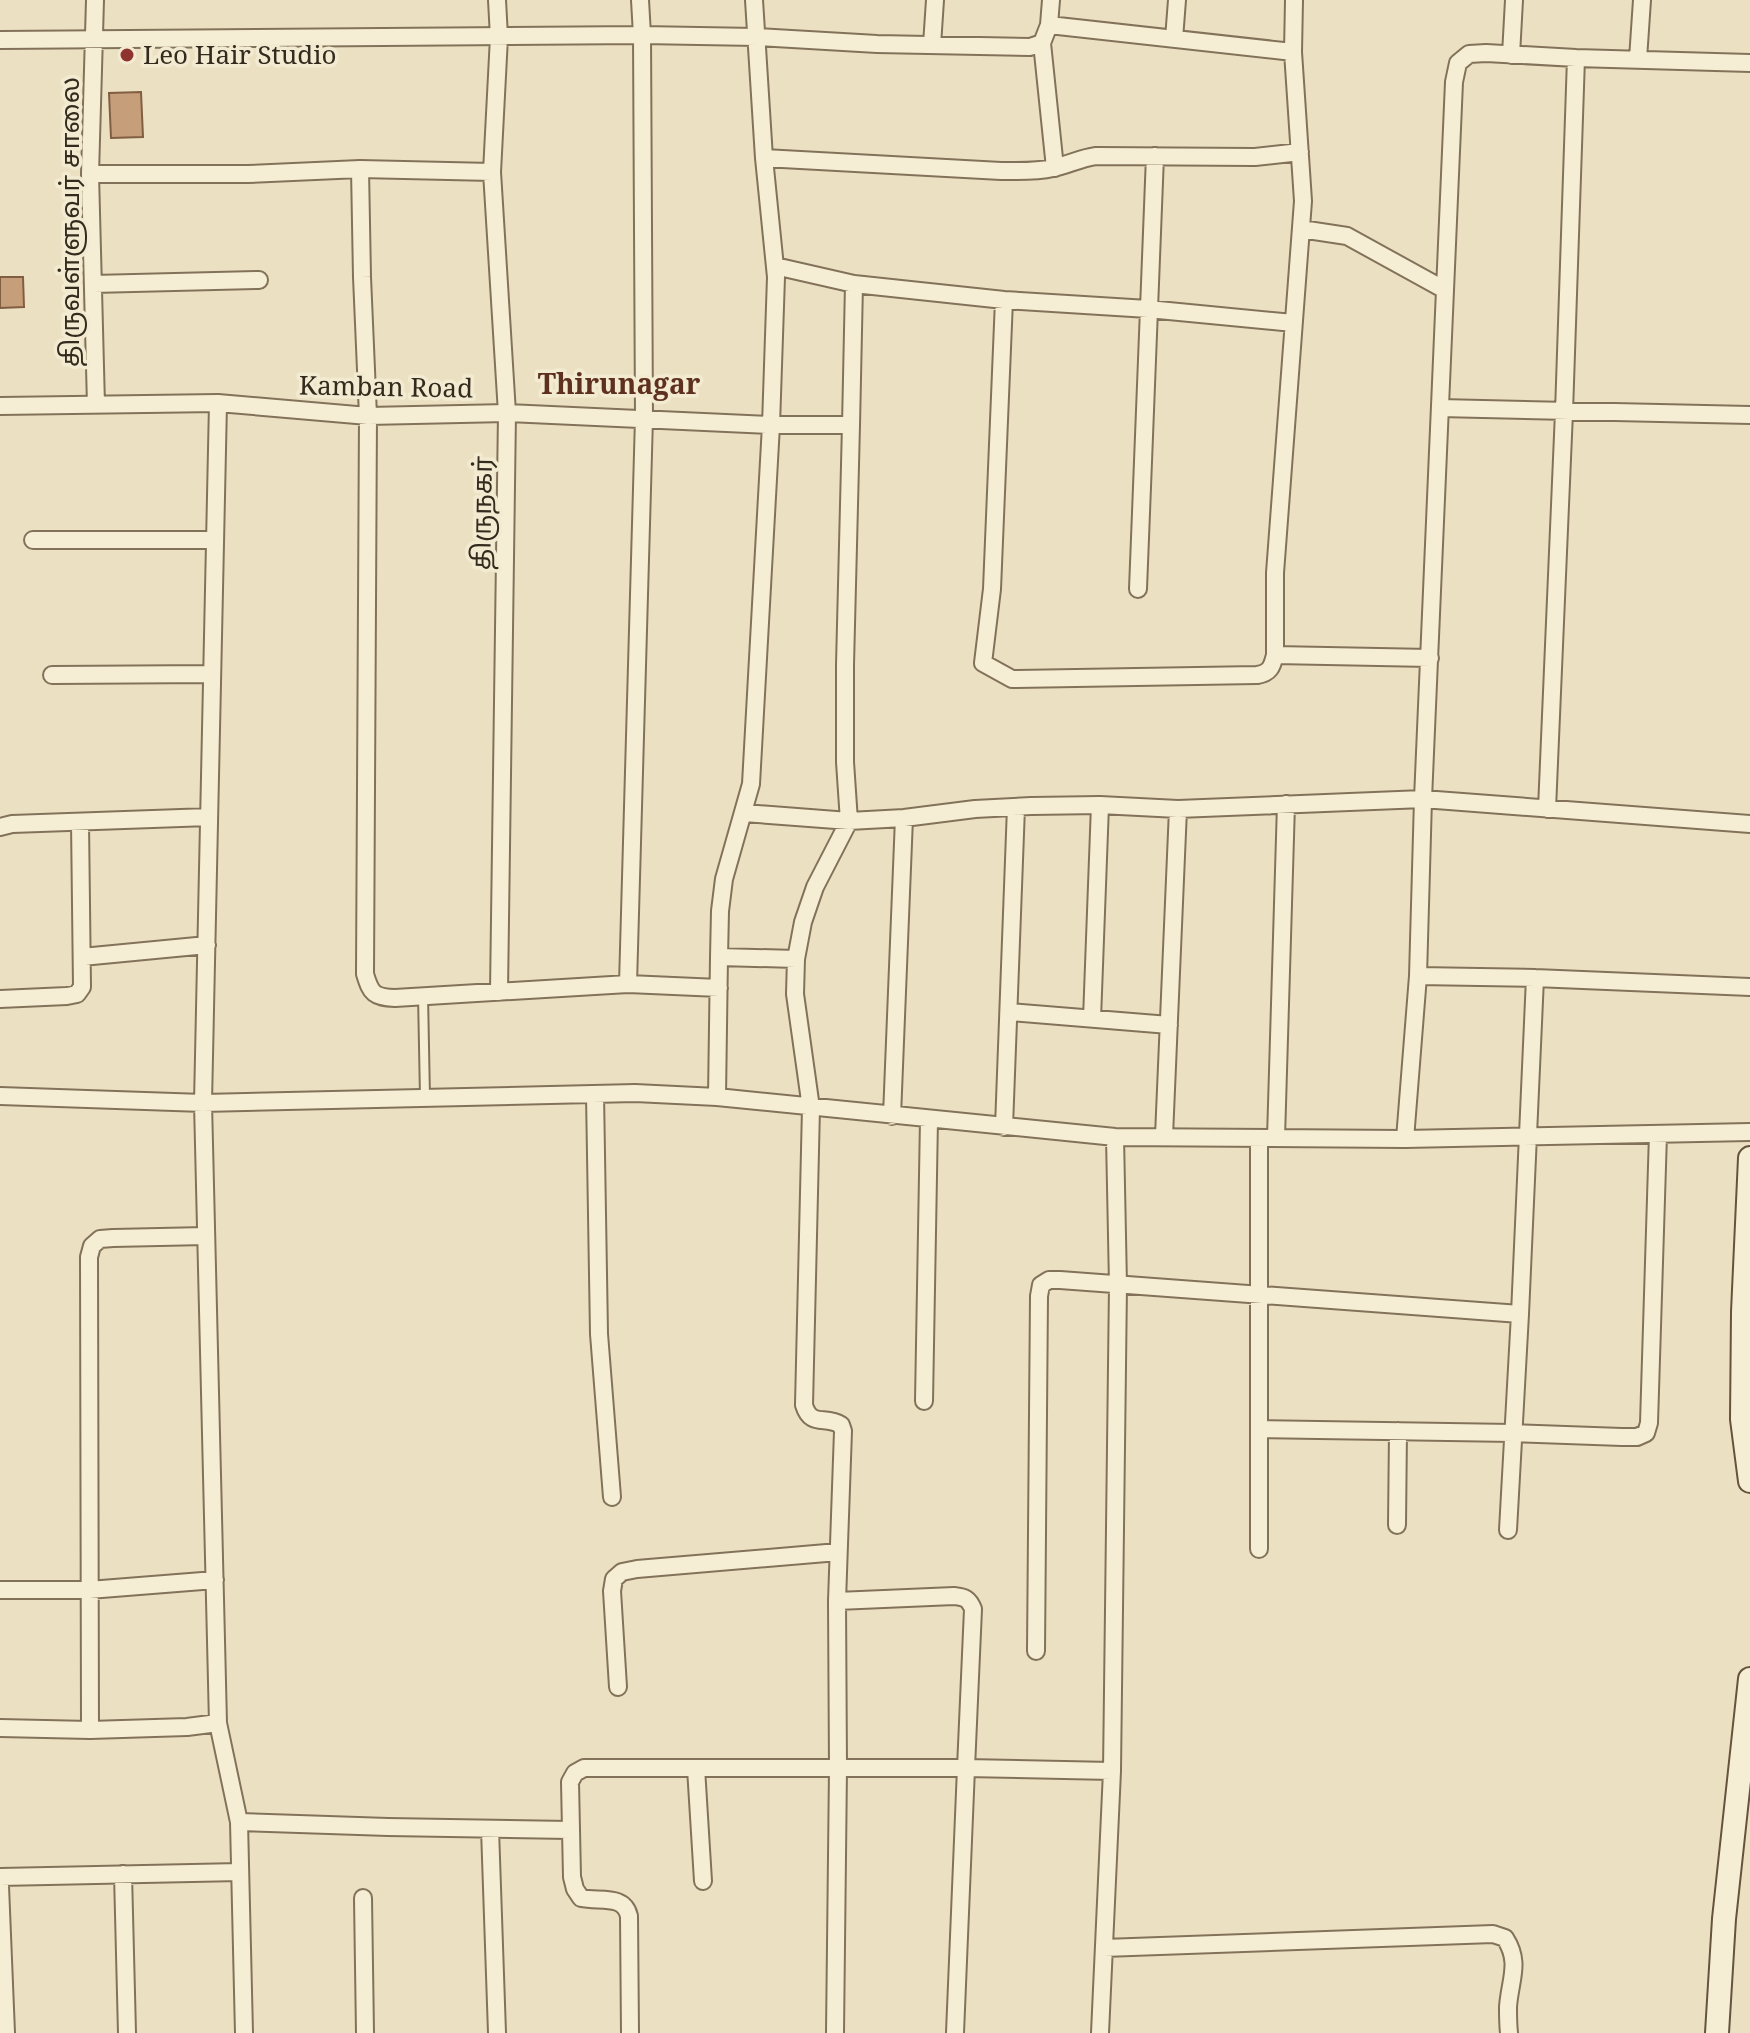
<svg xmlns="http://www.w3.org/2000/svg" width="1750" height="2033" font-family="'Noto Serif','Noto Sans Tamil',serif">
  <style>
    .building { fill: #c79e7a; stroke: #815e42; stroke-width: 2 }
    .lines { fill: none; stroke-linecap: round; stroke-linejoin: round }
    .lane-casing { stroke: #83725a; stroke-width: 12 }
    .street-casing { stroke: #83725a; stroke-width: 20 }
    .secondary-casing { stroke: #65533d; stroke-width: 26 }
    .lane { stroke: #f6eed4; stroke-width: 8 }
    .street { stroke: #f6eed4; stroke-width: 16 }
    .secondary { stroke: #f6eed4; stroke-width: 22 }
    .poi-dot { fill: #8e332e; stroke: #f3ebd1; stroke-width: 3 }
    .labels { text-anchor: middle; stroke-width: 7; stroke-linejoin: round; paint-order: stroke }
    .poi-label { font-size: 26px; fill: #342a1d; stroke: #f3ebd1; text-anchor: start }
    .street-label { font-size: 26px; fill: #342a1d; stroke: #f3ebd1 }
    .neighbourhood-label { font-size: 28px; font-weight: bold; fill: #5e3020; stroke: #f3ebd1 }
  </style>
  <rect width="100%" height="100%" fill="#ebe1c2"/>
  <path class="building" d="M141 92 143 137 111 138 109 93Z
    M0 277H23L24 307 0 308Z"/>
  <g class="lines">
    <defs>
      <path id="lane" d="M423 995 425 1097"/>
      <path id="street" d="M95 0 90 174 96 405
        M497 0 499 37 492 172 507 413 499 992
        M1049 25 1051 0
        M1174 39 1177 0
        M0 40 642 35 756 37 877 44 1030 47 1042 43 1049 25 1293 52 1294 0
        M1042 43 1055 168
        M932 45 935 0
        M1511 55 1514 0
        M1638 59 1642 0
        M764 158 1001 171C1018 171 1035 172 1053 168 1067 165 1081 158 1096 156L1255 157 1300 152
        M360 169 362 277 368 416 365 974C371 994 374 997 395 998L628 984 719 988
        M90 174H248L360 169 492 172
        M1301 229 1347 236 1445 290
        M775 266 854 284 1004 300 1148 309 1293 323
        M93 284 259 280
        M1004 300 992 589 983 663 1012 679 1257 675C1270 673 1272 667 1275 655L1430 658
        M218 403 203 1103 218 1723 239 1822 244 2033
        M0 406 218 403 368 416 507 413 771 425H851L845 665V762L849 821 815 887 803 922 796 959 795 994 811 1108 804 1405C811 1428 825 1415 841 1425L843 1431 837 1601 838 1768 835 2033
        M1440 408 1750 415
        M851 425 854 284
        M33 540H215
        M1138 589 1155 156
        M1275 655V573L1303 201 1293 52
        M52 675 212 674
        M1547 809 1564 412 1576 58
        M744 813 849 821 904 818 975 809 1031 806 1100 805 1178 809 1423 799 1750 824
        M0 827 12 824 209 817
        M82 957 207 945
        M719 957 720 911 724 879 751 784 771 425 776 277 764 158 754 0
        M1418 976 1535 978 1750 987
        M628 984 644 418 642 35 640 0
        M0 999 67 996 77 994 82 987 80 822
        M1009 1012 1169 1025
        M1092 1019 1100 805
        M595 1094 599 1334 612 1497
        M0 1096 203 1103 635 1093 717 1097 1115 1137 1405 1139 1750 1132
        M717 1097 719 957 796 959
        M892 1116 904 818
        M1004 1127 1016 807
        M1164 1136 1178 809
        M1259 1138V1549
        M1276 1138 1286 804
        M1405 1139 1418 976 1423 799 1454 82 1458 63 1469 54 1486 53 1576 58 1750 63
        M924 1401 929 1119
        M1259 1429 1513 1433 1622 1437H1637L1646 1433 1649 1423 1658 1134
        M1397 1525 1398 1431
        M1508 1530 1520 1314 1535 978
        M0 1590H89L215 1580
        M837 1601 954 1596C965 1597 969 1599 973 1609L966 1768 1112 1771
        M1036 1651 1039 1296 1041 1285 1049 1280H1060L1520 1314
        M618 1687 612 1591 614 1579 622 1572 637 1569 838 1552
        M0 1728 90 1730 187 1727 218 1723
        M90 1730 89 1257 92 1246 100 1239 113 1238 206 1236
        M239 1822 388 1827 570 1830
        M490 1829 497 2033
        M123 1874 127 2033
        M0 1877 240 1872
        M703 1881 696 1768H966L955 2033
        M0 1886 6 2033
        M363 1898 365 2033
        M1104 1948 1493 1934 1505 1938C1521 1963 1510 1979 1508 2007 1508 2015 1508 2024 1509 2033
        M630 2033 629 1916C624 1894 600 1902 581 1898L575 1889 572 1877 570 1782 575 1773 584 1768H696
        M1100 2033 1112 1771 1118 1285 1115 1137"/>
      <path id="secondary" d="M1750 1158 1743 1312 1742 1419 1750 1481
        M1717 2033 1724 1919 1750 1679"/>
    </defs>
    <use href="#lane" class="lane-casing"/>
    <use href="#street" class="street-casing"/>
    <use href="#secondary" class="secondary-casing"/>
    <use href="#lane" class="lane"/>
    <use href="#street" class="street"/>
    <use href="#secondary" class="secondary"/>
  </g>
  <circle class="poi-dot" cx="127" cy="55" r="8"/>
  <g class="labels">
    <g class="poi-label">
      <text x="143" y="64">Leo Hair Studio</text>
    </g>
    <g class="street-label">
      <text transform="translate(70 222) rotate(-90)" y="9">திருவள்ளுவர் சாலை</text>
      <text transform="translate(386 387) rotate(1)" y="9">Kamban Road</text>
      <text transform="translate(482 513) rotate(-89)" y="9">திருநகர்</text>
    </g>
    <g class="neighbourhood-label">
      <text x="619" y="394">Thirunagar</text>
    </g>
  </g>
</svg>
